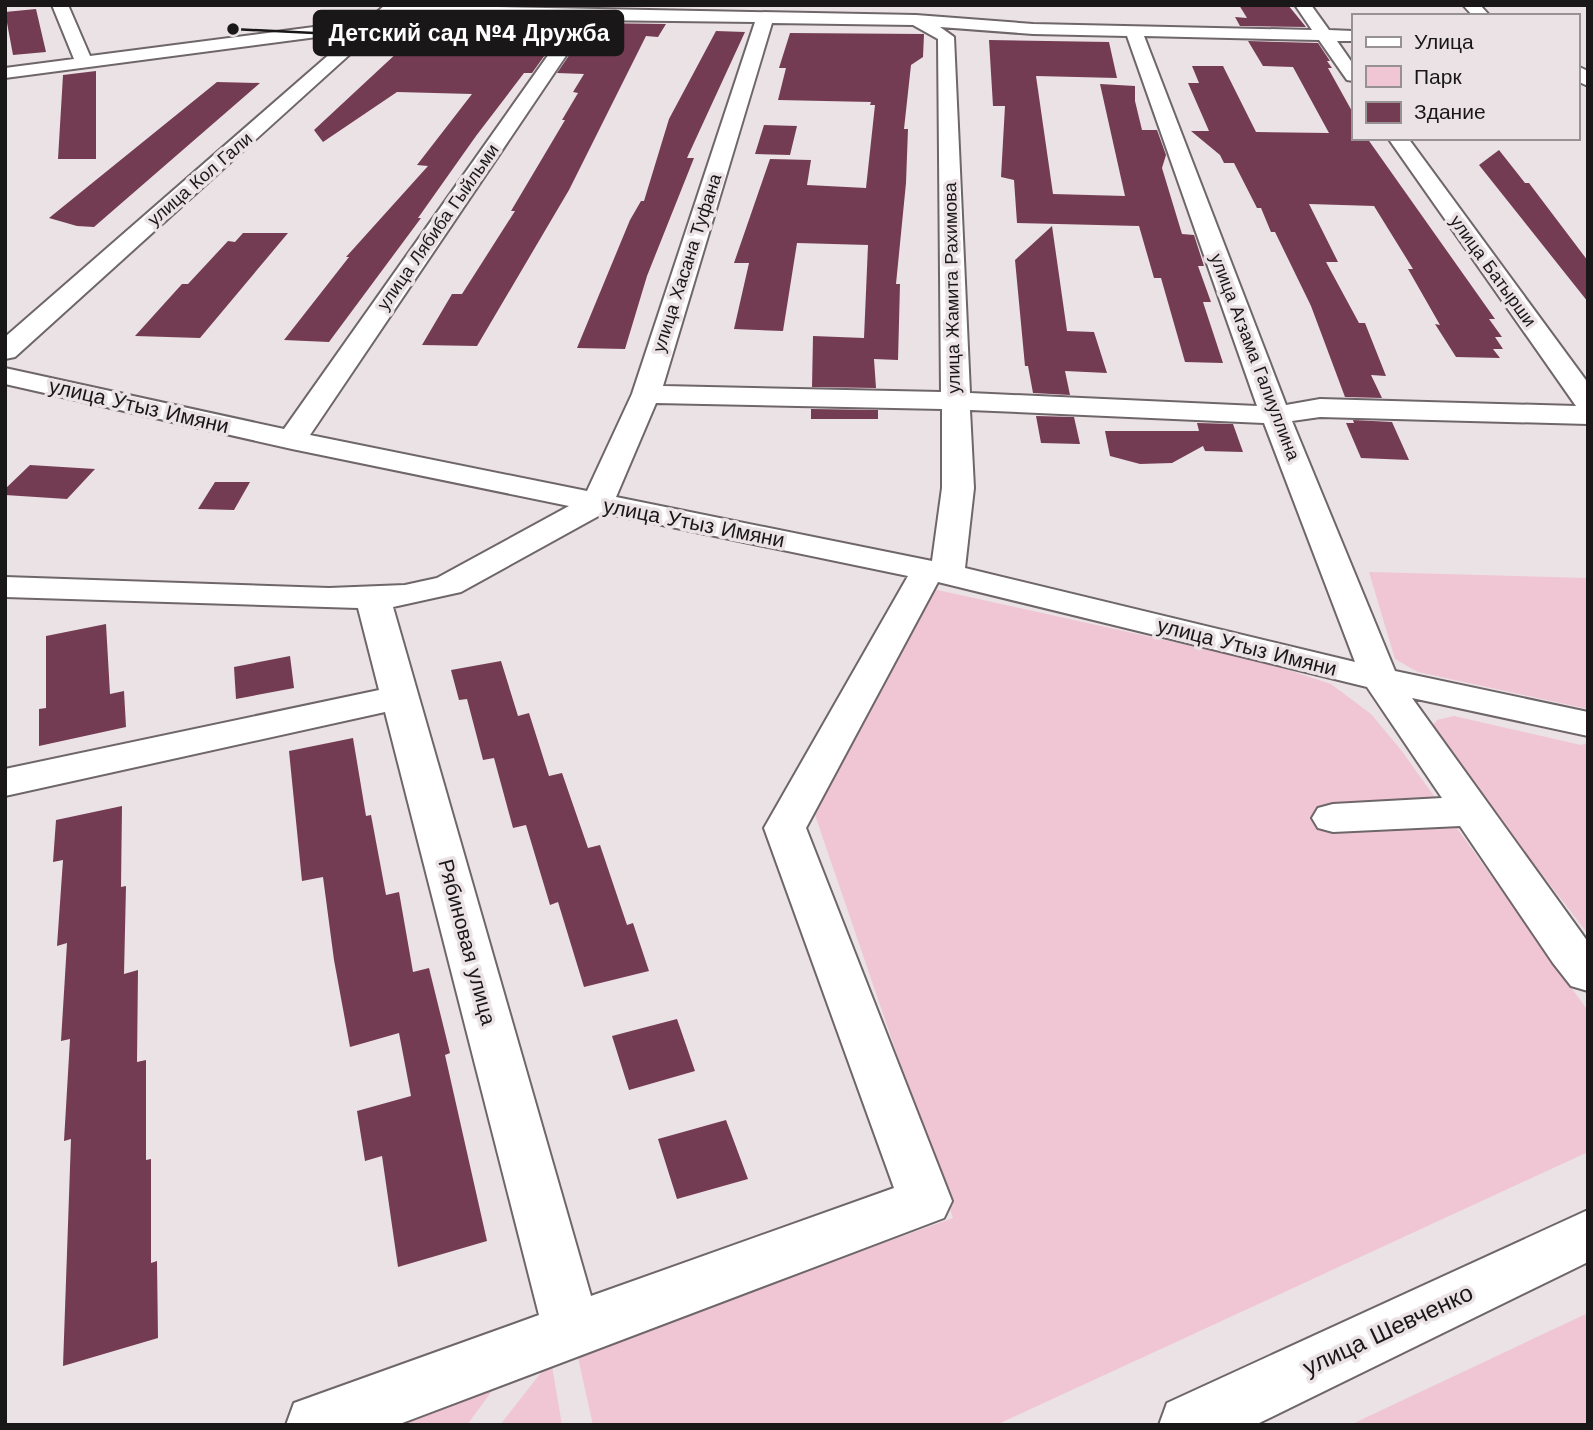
<svg xmlns="http://www.w3.org/2000/svg" width="1593" height="1430" font-family="'Work Sans',sans-serif">
  <style>
    .green { fill: #f0c5d4 }
    .building { fill: #743c52 }
    .lines { fill: none; stroke-linecap: round; stroke-linejoin: round }
    .minor-casing { stroke: #6e6669; stroke-width: 4 }
    .major-casing { stroke: #6e6669; stroke-width: 4 }
    .minor { fill: #fff; fill-rule: evenodd }
    .major { fill: #fff; fill-rule: evenodd }
    .labels { text-anchor: middle; stroke-width: 7; stroke-linejoin: round; paint-order: stroke }
    .far-street-label { font-size: 18px; fill: #1a1718; stroke: #ebe2e5 }
    .street-label { font-size: 21px; fill: #1a1718; stroke: #ebe2e5 }
    .near-street-label { font-size: 24px; fill: #1a1718; stroke: #ebe2e5 }
    .leader { fill: none; stroke: #1a1718; stroke-width: 2.5 }
    .callout-dot { fill: #1a1718; stroke: #ebe2e5; stroke-width: 2.5 }
    .callout { fill: #1a1718; stroke: #1a1718; stroke-width: 2.5 }
    .callout-label { font-size: 23px; text-anchor: middle; font-weight: bold; fill: #fff }
  </style>
  <rect width="100%" height="100%" fill="#ebe2e5"/>
  <path class="green" d="M1369 572 1588 578V709L1418 672 1395 659Z
    M933 589 1264 662 1331 684 1371 714 1401 750 1588 1011V1152L996 1425H593L577 1353 953 1218 814 812Z
    M1454 716 1581 745 1588 743V934L1430 729 1437 720Z
    M1588 1313V1425H1350Z
    M551 1360 562 1425H500Z
    M508 1369 467 1425H357Z"/>
  <path class="building" d="M1239 5H1288L1306 27 1240 26 1235 17 1247 18Z
    M36 9 46 52 13 55 5 12Z
    M442 20 568 23 532 73H524L476 136 418 218H421L329 342 284 340 349 257H346L428 166 417 165 472 94 397 92 323 142 314 130 399 51H404L428 27H436Z
    M591 23 666 24 658 37 646 36 569 190 477 346 422 345 452 294H462L515 211H511L565 120H562L578 93 573 92 584 74 557 73Z
    M716 31 745 32 687 158H694L647 276 625 349 577 348 630 220 641 201H644L669 119Z
    M790 33 924 34 923 57 911 65 904 129H908L906 183 896 284H900L898 360 874 359 876 388 812 387 813 336 864 338 868 245 797 243 783 331 734 329 749 263H734L770 159 811 160 807 185 866 188 875 105H870L871 102 778 100 786 68H779Z
    M989 40 1109 42 1117 78 1036 76 1053 194 1125 196 1100 84 1135 86V101L1142 130H1157L1166 155 1162 168 1182 234 1194 235 1204 266H1198L1211 302H1203L1223 363 1185 362 1161 278H1154L1139 226 1017 223 1014 180 1001 177 1005 106H993Z
    M1248 41 1318 43 1330 61H1327L1332 68H1328L1353 113V138H1367L1495 319H1489L1502 337H1495L1503 349H1493L1500 358 1456 357 1435 324 1440 325 1408 269H1413L1374 206 1309 204 1338 262H1326L1359 323H1365L1386 376 1371 375 1382 398 1345 397 1311 306 1275 232H1271L1261 208H1257L1234 163H1224L1220 155 1191 131H1209L1188 83H1199L1192 66H1223L1256 132 1329 133 1293 67 1263 66Z
    M96 71V159H58L63 75Z
    M217 82 260 83 94 227 77 226 49 218Z
    M764 125 797 126 790 155 755 154Z
    M1499 150 1525 183H1529L1588 261V302L1479 165Z
    M1052 226 1067 331 1094 332 1107 373 1065 371 1070 395 1033 393 1028 366H1025L1015 260Z
    M243 233H288L200 338 135 336 182 284H188L228 241 235 242Z
    M811 409 878 410V419H811Z
    M1036 416 1074 417 1080 444 1041 443Z
    M1353 420 1392 422 1409 460 1361 458 1346 423H1354Z
    M1197 423 1233 424 1243 452 1205 451 1203 446 1172 463 1140 464 1110 456 1105 431H1199Z
    M30 465 95 469 67 499 5 495V489Z
    M215 482H250L234 510 198 509Z
    M106 624 110 694 124 691 126 727 39 746V709L46 708V636Z
    M290 656 294 688 236 699 234 667Z
    M501 661 518 716 529 713 549 776 562 773 588 848 600 845 627 925 633 923 649 971 584 987 558 902 550 905 526 825 513 828 494 758 483 760 467 699 459 700 451 670Z
    M353 738 366 816 371 815 386 895 399 892 413 972 429 968 450 1053 445 1055 487 1241 398 1267 382 1156 365 1161 357 1111 411 1096 399 1033 350 1047 334 960 323 877 302 881 289 751Z
    M122 806 121 887 126 886 124 974 138 970 137 1062 146 1060V1160L151 1159V1263L157 1261 158 1338 63 1366 71 1139 64 1141 70 1039 61 1041 67 943 57 946 63 860 53 862 56 820Z
    M677 1019 695 1071 629 1090 612 1036Z
    M726 1120 748 1179 677 1199 658 1139Z"/>
  <g class="lines">
    <defs>
      <path id="minor" d="M52 5H68L90 56 368 20 385 5 916 15 1033 24 1312 30 1295 5H1311L1329 30 1353 31V41H1337L1353 64V81L1347 80 1319 40 1144 36 1286 405 1320 399 1576 406 1388 138H1408L1588 383V424L1320 417 1292 421 1395 671 1588 712V736L1412 698 1588 942V991L1571 986 1553 963 1460 826 1333 832 1318 828 1312 818 1318 808 1333 804 1442 798 1367 687 938 582 806 828 952 1201 944 1218 397 1425H286L294 1403 539 1315 385 712 5 796V769L379 690 358 608 5 597V577L329 588 405 585 437 578 569 506 292 449 5 384V368L284 429 573 20 391 17 15 357 5 359V337L355 32 5 78V68L74 59ZM590 20 755 22 632 394 587 491 310 435ZM772 23 913 25 938 39 941 392 663 386ZM940 27 1033 34 1127 36 1257 406 970 393 954 37ZM656 403 942 409V488L932 561 616 497ZM970 410 1264 423 1355 662 965 568 974 488ZM604 513 908 576 764 828 894 1188 591 1296 393 607 461 592Z
        M1463 5H1480L1490 16H1473Z
        M1577 66 1588 71V86L1577 81Z"/>
      <path id="major" d="M1588 1210V1262L1255 1425H1159L1167 1403Z"/>
    </defs>
    <use href="#minor" class="minor-casing"/>
    <use href="#major" class="major-casing"/>
    <use href="#minor" class="minor"/>
    <use href="#major" class="major"/>
  </g>
  <g class="labels">
    <g class="far-street-label">
      <text transform="translate(200 179) rotate(-41)" y="6">улица Кол Гали</text>
      <text transform="translate(438 227) rotate(-55)" y="6">улица Лябиба Гыйльми</text>
      <text transform="translate(687 263) rotate(-72)" y="6">улица Хасана Туфана</text>
      <text transform="translate(1493 271) rotate(54)" y="6">улица Батырши</text>
      <text transform="translate(952 288) rotate(-91)" y="6">улица Жамита Рахимова</text>
      <text transform="translate(1255 357) rotate(69)" y="6">улица Агзама Галиуллина</text>
    </g>
    <g class="street-label">
      <text transform="translate(139 406) rotate(13)" y="7">улица Утыз Имяни</text>
      <text transform="translate(694 523) rotate(11)" y="7">улица Утыз Имяни</text>
      <text transform="translate(1247 647) rotate(14)" y="7">улица Утыз Имяни</text>
      <text transform="translate(467 942) rotate(75)" y="7">Рябиновая улица</text>
    </g>
    <g class="near-street-label">
      <text transform="translate(1388 1330) rotate(-25)" y="8">улица Шевченко</text>
    </g>
  </g>
  <path class="leader" d="M233 29L314 33"/>
  <circle class="callout-dot" cx="233" cy="29" r="7"/>
  <rect class="callout" x="314" y="11" width="309" height="44" rx="7"/>
  <g class="callout-label">
    <text x="469" y="41">Детский сад №4 Дружба</text>
  </g>
  <rect width="1593" height="1430" fill="none" stroke="#1a1718" stroke-width="14"/>
  <rect x="1352" y="14" width="228" height="126" fill="#ebe2e5" stroke="#979193" stroke-width="2"/>
  <rect x="1366" y="37" width="35" height="10" fill="#ffffff" stroke="#979193" stroke-width="2"/>
  <text x="1414" y="49" font-size="21" fill="#1a1718">Улица</text>
  <rect x="1366" y="66" width="35" height="21" fill="#f0c5d4" stroke="#979193" stroke-width="2"/>
  <text x="1414" y="84" font-size="21" fill="#1a1718">Парк</text>
  <rect x="1366" y="102" width="35" height="21" fill="#743c52" stroke="#979193" stroke-width="2"/>
  <text x="1414" y="119" font-size="21" fill="#1a1718">Здание</text>
</svg>
